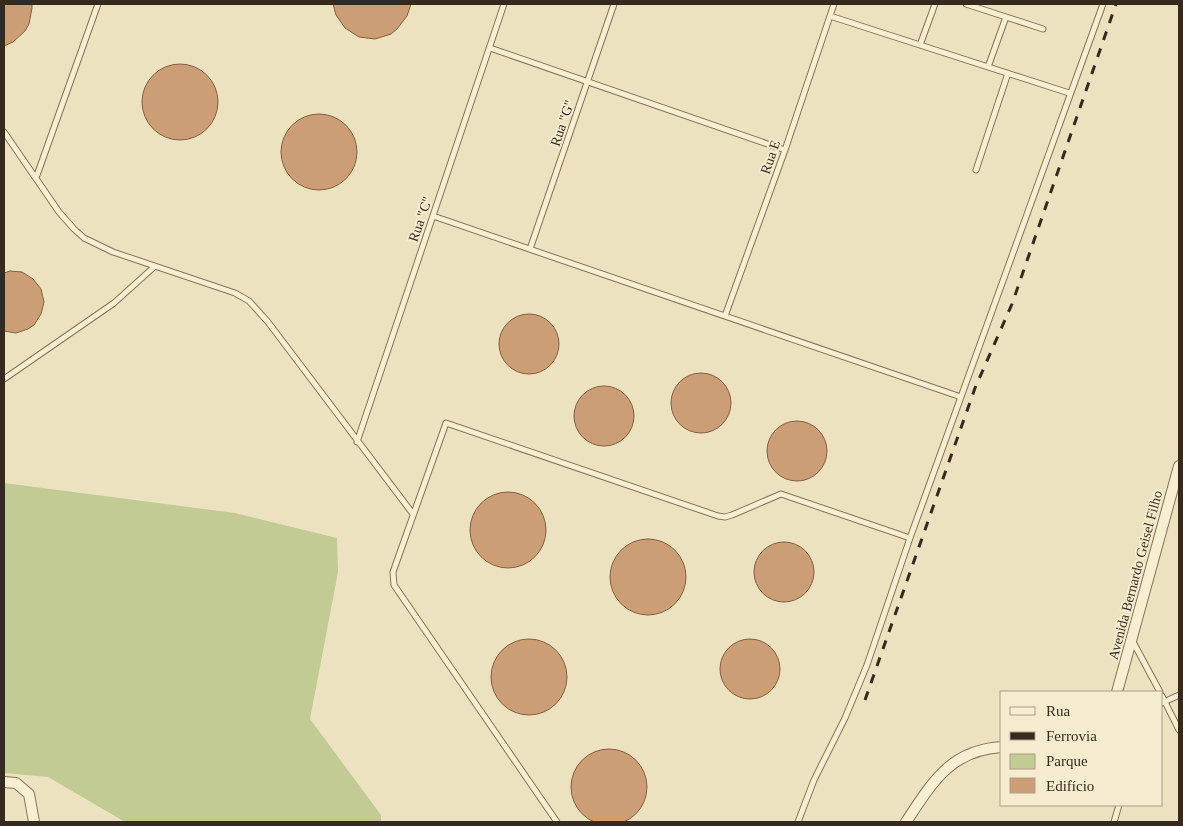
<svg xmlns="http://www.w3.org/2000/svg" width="1183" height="826" font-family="'Times New Roman',serif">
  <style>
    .green { fill: #c2cb94 }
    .building { fill: #cb9e76; stroke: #845e3f }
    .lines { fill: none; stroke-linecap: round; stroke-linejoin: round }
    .service-casing { stroke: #867358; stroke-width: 7 }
    .minor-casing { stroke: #867358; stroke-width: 12 }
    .service { stroke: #f8efd3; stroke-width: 5 }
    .minor { stroke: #f8efd3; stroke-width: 10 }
    .rail { stroke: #352a1d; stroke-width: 3; stroke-dasharray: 9 9; stroke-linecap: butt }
    .labels { text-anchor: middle; stroke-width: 4; stroke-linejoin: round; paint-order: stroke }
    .street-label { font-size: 14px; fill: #352a1d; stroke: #f5eccf }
  </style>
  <rect width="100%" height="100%" fill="#ede2c0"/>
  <path class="green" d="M4 483 235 513 337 538 338 572 310 719 381 815V822H125L48 777 4 773Z"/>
  <path class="building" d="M4 4H32V8L29 24 25 31 13 42 4 46Z
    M333 4H411L407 16 397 29 391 34 375 39 359 37 345 28 336 15Z
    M142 102a38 38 0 1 1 76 0a38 38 0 1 1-76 0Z
    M281 152a38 38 0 1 1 76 0a38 38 0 1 1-76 0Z
    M10 271 22 272 33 279 41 289 44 302 41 314 34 325 28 329 16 333 4 331V273Z
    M499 344a30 30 0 1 1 60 0a30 30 0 1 1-60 0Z
    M671 403a30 30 0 1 1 60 0a30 30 0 1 1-60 0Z
    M574 416a30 30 0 1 1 60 0a30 30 0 1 1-60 0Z
    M767 451a30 30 0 1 1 60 0a30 30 0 1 1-60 0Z
    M470 530a38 38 0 1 1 76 0a38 38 0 1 1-76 0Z
    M610 577a38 38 0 1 1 76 0a38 38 0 1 1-76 0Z
    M754 572a30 30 0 1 1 60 0a30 30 0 1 1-60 0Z
    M491 677a38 38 0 1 1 76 0a38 38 0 1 1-76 0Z
    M720 669a30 30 0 1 1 60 0a30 30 0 1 1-60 0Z
    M571 787a38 38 0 1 1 76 0a38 38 0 1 1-76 0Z"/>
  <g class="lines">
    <defs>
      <path id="service" d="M966 4 1043 29
        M830 16 1069 93
        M920 45 935 4
        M490 48 785 150
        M988 67 1006 17
        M4 132 59 212 74 229 84 238 113 252 235 293 249 301 268 322 413 514
        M976 170 1008 73
        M36 178 98 4
        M433 216 961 397
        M530 249 614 4
        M725 316 785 150 834 4
        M4 379 114 303 154 267
        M357 442 504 4
        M1132 640 1160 692
        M1162 696 1179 730
        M1162 703 1179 695
        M557 822 394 585 393 572 446 423 718 516 725 517 732 515 781 494 910 538
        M798 822 814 780 845 718 867 665 910 538 1103 4
        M1114 822 1119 805"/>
      <path id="minor" d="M1117 692 1179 466
        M4 782 16 783 29 794 34 822
        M906 822C932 783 950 750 1002 747"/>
    </defs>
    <use href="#service" class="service-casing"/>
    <use href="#minor" class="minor-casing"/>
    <use href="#service" class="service"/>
    <use href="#minor" class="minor"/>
    <path class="rail" d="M865 700 975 388 1012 304 1116 4"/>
  </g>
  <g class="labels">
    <g class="street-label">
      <text transform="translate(562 123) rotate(-71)" y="5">Rua "G"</text>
      <text transform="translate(770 157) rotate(-71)" y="5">Rua E</text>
      <text transform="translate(420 219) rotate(-71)" y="5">Rua "C"</text>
      <text transform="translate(1135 575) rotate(-75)" y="5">Avenida Bernardo Geisel Filho</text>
    </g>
  </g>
  <rect width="1183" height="826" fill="none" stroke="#352a1d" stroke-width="10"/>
  <rect x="1000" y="691" width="162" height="115" fill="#f5eccf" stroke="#a89e88"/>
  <rect x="1010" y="707" width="25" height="8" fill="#f8efd3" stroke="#a89e88"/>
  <text x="1046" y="716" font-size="15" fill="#352a1d">Rua</text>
  <rect x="1010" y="732" width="25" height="8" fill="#352a1d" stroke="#a89e88"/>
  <text x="1046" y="741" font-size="15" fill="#352a1d">Ferrovia</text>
  <rect x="1010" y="754" width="25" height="15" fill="#c2cb94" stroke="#a89e88"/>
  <text x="1046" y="766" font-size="15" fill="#352a1d">Parque</text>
  <rect x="1010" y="778" width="25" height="15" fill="#cb9e76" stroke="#a89e88"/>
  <text x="1046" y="791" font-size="15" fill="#352a1d">Edifício</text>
</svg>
